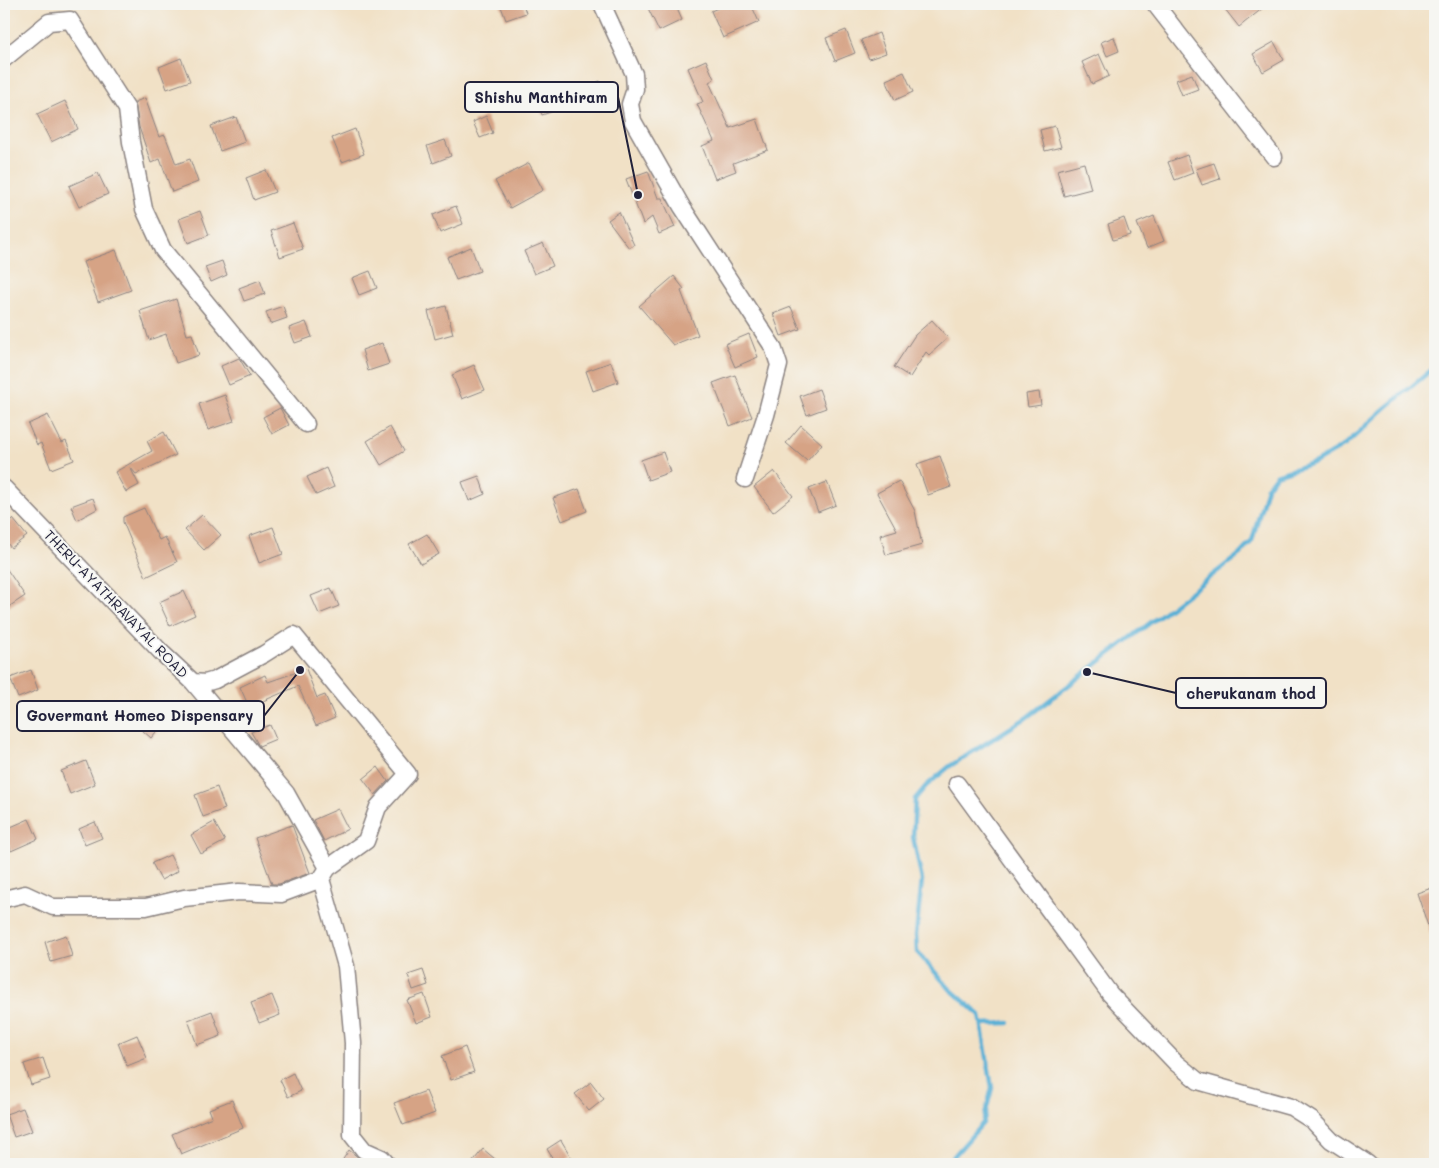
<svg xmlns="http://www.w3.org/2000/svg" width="1439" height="1168" font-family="Mali,sans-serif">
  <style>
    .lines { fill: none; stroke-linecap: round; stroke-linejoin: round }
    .stream { stroke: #5ab0d6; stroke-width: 4.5 }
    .building { fill: #d6a385 }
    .street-casing { stroke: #8a8280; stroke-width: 19 }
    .street { stroke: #fff; stroke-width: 16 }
    .labels { text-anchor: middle; stroke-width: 4; stroke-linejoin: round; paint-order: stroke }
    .street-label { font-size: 14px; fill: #22223b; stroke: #f6f6f2 }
    .leader { fill: none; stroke: #22223b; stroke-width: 2 }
    .callout-dot { fill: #22223b; stroke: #f6f6f2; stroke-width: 2 }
    .callout { fill: #f6f6f2; stroke: #22223b; stroke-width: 2 }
    .callout-label { font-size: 15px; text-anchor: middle; font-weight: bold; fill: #22223b }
  </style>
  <rect width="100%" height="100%" fill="#f6f6f2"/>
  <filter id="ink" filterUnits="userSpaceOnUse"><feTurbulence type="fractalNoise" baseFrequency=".02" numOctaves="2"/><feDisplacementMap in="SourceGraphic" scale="10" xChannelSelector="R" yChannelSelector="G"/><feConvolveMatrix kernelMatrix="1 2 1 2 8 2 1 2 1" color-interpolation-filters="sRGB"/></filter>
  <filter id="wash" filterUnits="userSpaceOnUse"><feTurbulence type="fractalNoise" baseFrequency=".0096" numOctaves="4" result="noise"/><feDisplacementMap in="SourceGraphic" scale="20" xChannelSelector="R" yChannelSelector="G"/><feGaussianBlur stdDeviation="1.12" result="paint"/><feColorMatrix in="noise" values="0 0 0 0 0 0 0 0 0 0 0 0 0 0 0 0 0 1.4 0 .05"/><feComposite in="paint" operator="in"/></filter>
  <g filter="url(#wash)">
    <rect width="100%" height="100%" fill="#f1e1c6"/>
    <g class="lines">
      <path class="stream" d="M982 1024 1009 1023
        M947 1164 983 1123 992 1088 980 1015 950 989 917 952 916 935 922 880 913 837 915 799 926 786 950 766 1026 718 1240 554 1252 541 1267 487 1276 475 1316 462 1345 445 1383 410 1435 367"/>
    </g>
    <g id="blocks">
      <path class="building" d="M500 4H523L526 13 506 20Z
        M646 4H675L682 20 659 31Z
        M727 4H751L759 22 723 38 711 11Z
        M1221 4H1268L1239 27Z
        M846 30 855 53 835 61 826 38Z
        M879 33 886 53 869 59 861 40Z
        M1114 37 1119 51 1107 56 1101 42Z
        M1274 42 1284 60 1263 72 1253 54Z
        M1099 54 1109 76 1092 84 1082 62Z
        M181 58 190 81 167 89 159 67Z
        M706 60 714 79 709 82 730 128 757 119 768 150 733 163 736 171 715 179 702 146 714 141 697 104 703 102 688 68Z
        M904 72 913 92 895 100 886 80Z
        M1192 74 1198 89 1182 95 1176 80Z
        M600 81 608 98 594 104 586 87Z
        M554 87 562 108 542 115 534 94Z
        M145 98 159 137 165 135 176 164 190 159 198 182 172 192 160 159 151 163 139 127 135 102Z
        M65 101 78 129 51 142 37 114Z
        M486 116 493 133 480 138 473 122Z
        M236 117 245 142 220 151 211 126Z
        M1055 126 1061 147 1045 151 1040 130Z
        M355 129 364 154 342 162 332 138Z
        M445 140 451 156 433 163 427 146Z
        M1187 155 1193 173 1175 180 1168 162Z
        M529 163 543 190 510 208 495 181Z
        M1084 163 1091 189 1064 196 1057 170Z
        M1214 163 1220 179 1202 185 1196 169Z
        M266 170 275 192 254 200 246 178Z
        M648 171 658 198H662L675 227 659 234 652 217 643 224 626 179Z
        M98 173 108 194 79 207 69 186Z
        M456 206 463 224 440 233 433 215Z
        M200 211 209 235 188 243 179 219Z
        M619 212 634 245 629 248 608 220Z
        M1154 216 1164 241 1147 248 1137 223Z
        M1124 218 1130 235 1113 240 1108 224Z
        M293 223 303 249 280 257 271 231Z
        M543 243 553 266 534 274 524 251Z
        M471 247 480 271 456 280 447 257Z
        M116 250 131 290 98 302 83 262Z
        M222 261 227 275 211 282 205 267Z
        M370 271 377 288 359 295 352 278Z
        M674 276 684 289 681 291 698 335 673 345 639 306Z
        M260 280 265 294 244 301 239 288Z
        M176 299 187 335 192 334 199 355 176 363 166 334 149 340 140 311Z
        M283 306 287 318 270 324 266 312Z
        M446 306 453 334 435 339 428 311Z
        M791 307 800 329 781 336 773 314Z
        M932 320 948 338 929 355 926 352 910 377 894 367 915 335Z
        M306 322 312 337 295 343 289 328Z
        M749 334 758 357 735 367 725 344Z
        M382 343 389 364 368 371 362 350Z
        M239 358 250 376 229 385 221 366Z
        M611 362 618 382 593 391 586 371Z
        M474 365 485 390 462 399 452 375Z
        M735 375 752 417 730 426 713 383Z
        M819 389 826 408 807 415 800 396Z
        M1039 392 1041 405 1028 407 1026 394Z
        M225 395 234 421 208 430 199 404Z
        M280 408 289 425 272 434 263 417Z
        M48 415 62 443 66 441 74 460 51 469 41 443 37 445 28 424Z
        M801 425 822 444 807 461 786 443Z
        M390 427 404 451 381 465 367 441Z
        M164 432 176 455 136 474 130 467 139 485 126 492 115 472 152 451 147 441Z
        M663 452 670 472 648 480 641 460Z
        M940 456 951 487 928 495 917 464Z
        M326 468 334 487 316 495 307 477Z
        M774 471 793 496 773 512 754 487Z
        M479 476 485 494 469 501 462 482Z
        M899 481 915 511 922 545 886 555 880 535 897 530 877 493Z
        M827 482 836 505 818 512 809 489Z
        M579 489 587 511 562 521 553 498Z
        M93 498 97 509 77 520 71 506Z
        M144 508 159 540 165 537 177 562 146 577 123 522V517Z
        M202 515 221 535 204 550 185 530Z
        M13 519 27 536 11 548 4 539V526Z
        M273 527 283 554 259 563 249 536Z
        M427 534 439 554 421 564 409 544Z
        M4 565 25 596 4 610Z
        M331 588 339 606 319 614 311 596Z
        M184 591 195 615 170 626 159 602Z
        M306 669 317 698 325 695 335 718 316 726 298 686 249 707 240 687 265 675 268 682Z
        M31 670 38 690 18 698 10 678Z
        M151 704 167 719 151 738 134 723Z
        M270 725 276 739 259 746 251 732Z
        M86 761 95 784 70 794 61 771Z
        M378 767 388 781 375 795 363 779Z
        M217 787 225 809 203 817 195 795Z
        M338 809 348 829 324 841 313 820Z
        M29 819 38 839 11 851 4 830Z
        M95 822 102 838 85 845 79 829Z
        M214 822 225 841 201 854 191 835Z
        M292 825 310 873 279 884H272L255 838Z
        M170 855 178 871 161 880 152 863Z
        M1435 887V940L1433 941 1417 893Z
        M66 935 72 956 51 962 45 942Z
        M423 970 428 985 413 990 408 975Z
        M424 994 432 1017 416 1023 407 1000Z
        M272 995 280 1015 259 1023 251 1003Z
        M212 1011 221 1036 197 1045 188 1020Z
        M137 1035 147 1058 127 1066 118 1043Z
        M465 1047 474 1072 451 1080 442 1056Z
        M43 1058 50 1079 31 1085 24 1064Z
        M293 1073 301 1091 288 1097 280 1080Z
        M591 1082 604 1099 589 1111 575 1094Z
        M426 1091 435 1113 403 1125 394 1103Z
        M232 1100 243 1128 181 1154 172 1134 212 1117 209 1109Z
        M23 1108 32 1131 14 1137 6 1114Z
        M561 1140 571 1157 556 1164 547 1149Z
        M483 1149 501 1164H471Z
        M349 1150 360 1159 371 1164H340Z"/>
    </g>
  </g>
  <g filter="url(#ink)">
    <use href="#blocks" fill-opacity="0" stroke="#8a8280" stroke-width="1"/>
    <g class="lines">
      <defs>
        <path id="street" d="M602 4 634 74 635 89 630 104 633 121 682 207 773 347 779 365 766 415 745 479
          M1155 4 1274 157
          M4 59 49 22 70 20 127 109 131 142 144 209 163 250 306 424
          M4 488 162 653 193 682 205 683 215 680 264 654 294 635 408 774 378 807 366 841 328 868 321 879 346 966 353 1043 352 1135 364 1150 382 1158 387 1164
          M193 682 286 793 328 868
          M957 784 1110 994 1176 1063 1198 1081 1291 1107 1313 1121 1331 1140 1368 1164
          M4 899 25 894 53 907H146L184 898 239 892 281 894 321 879"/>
      </defs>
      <use href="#street" class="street-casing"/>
      <use href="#street" class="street"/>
    </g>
  </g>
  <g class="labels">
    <g class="street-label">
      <text transform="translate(116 604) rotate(46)" y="5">THERU-AYATHRAVAYAL ROAD</text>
    </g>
  </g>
  <path class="leader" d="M638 195L618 97M1087 672L1176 693M300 670L264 716"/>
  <g class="callout-dot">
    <circle cx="638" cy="195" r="5"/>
    <circle cx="1087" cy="672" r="5"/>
    <circle cx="300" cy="670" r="5"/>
  </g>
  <g class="callout">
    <rect x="465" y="82" width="153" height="30" rx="5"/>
    <rect x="1176" y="678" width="150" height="30" rx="5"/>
    <rect x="17" y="701" width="247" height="30" rx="5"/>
  </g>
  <g class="callout-label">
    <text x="541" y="103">Shishu Manthiram</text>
    <text x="1251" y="699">cherukanam thod</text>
    <text x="140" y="721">Govermant Homeo Dispensary</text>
  </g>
  <rect width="1439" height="1168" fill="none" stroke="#f6f6f2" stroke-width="20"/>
</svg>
